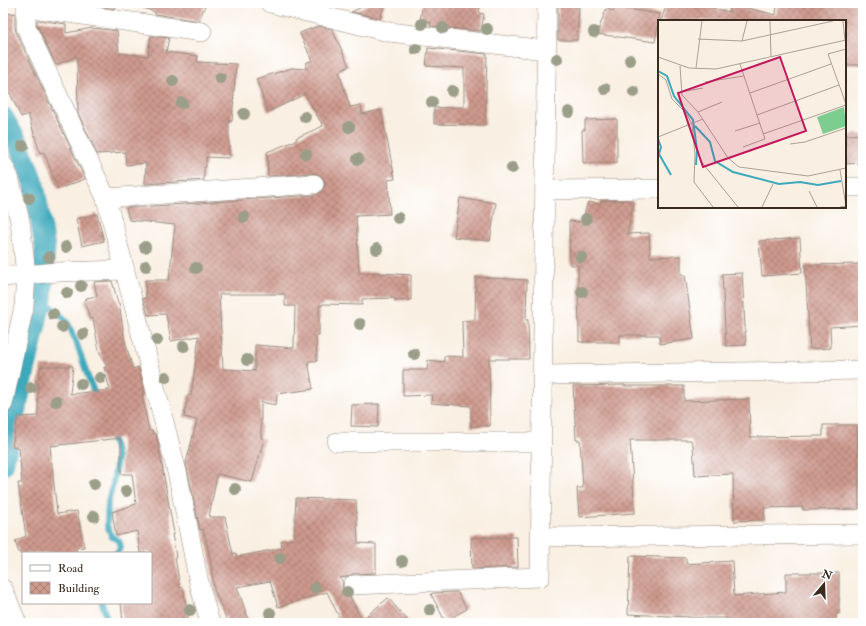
<svg xmlns="http://www.w3.org/2000/svg" width="866" height="626" font-family="'IM FELL Double Pica',serif">
  <style>
    .lines { fill: none; stroke-linecap: round; stroke-linejoin: round }
    .stream { stroke: #3da9bc; stroke-width: 6 }
    .canal { stroke: #3da9bc; stroke-width: 21 }
    .building { fill: url(#building-cross-hatch); fill-rule: evenodd }
    .minor-casing { stroke: #9a8c80; stroke-width: 20 }
    .minor { stroke: #fff; stroke-width: 19 }
    .tree { fill: #9b9e89 }
    .inset-river { fill: none; stroke: #3da9bc; stroke-width: 2 }
    .inset-road { fill: none; stroke: #ada094; stroke-width: 1 }
    .view { fill: #c2185b; fill-opacity: 0.15; stroke: #c2185b; stroke-width: 2 }
    .inset-edge { fill: none; stroke: #3b2a1e; stroke-width: 2 }
  </style>
  <defs>
    <pattern id="building-cross-hatch" width="8" height="8" patternUnits="userSpaceOnUse"><rect width="8" height="8" fill="#cf9a8e"/><path d="M0 0l8 8M0 8l8-8" fill="none" stroke="#a97e73"/></pattern>
  </defs>
  <rect width="100%" height="100%" fill="#fff"/>
  <filter id="ink" filterUnits="userSpaceOnUse"><feTurbulence type="fractalNoise" baseFrequency=".025" numOctaves="2"/><feDisplacementMap in="SourceGraphic" scale="8" xChannelSelector="R" yChannelSelector="G"/><feConvolveMatrix kernelMatrix="1 2 1 2 8 2 1 2 1" color-interpolation-filters="sRGB"/></filter>
  <filter id="wash" filterUnits="userSpaceOnUse"><feTurbulence type="fractalNoise" baseFrequency=".012" numOctaves="4" result="noise"/><feDisplacementMap in="SourceGraphic" scale="16" xChannelSelector="R" yChannelSelector="G"/><feGaussianBlur stdDeviation="0.9" result="paint"/><feColorMatrix in="noise" values="0 0 0 0 0 0 0 0 0 0 0 0 0 0 0 0 0 1.4 0 .05"/><feComposite in="paint" operator="in"/></filter>
  <g filter="url(#wash)">
    <rect width="100%" height="100%" fill="#f9efe2"/>
    <g class="lines">
      <path class="stream" d="M42 298 67 321 77 344 88 377 97 399
        M109 432 114 445 117 458 113 484 108 502 107 525 112 537C119 540 120 540 121 548L116 553
        M102 603 108 623"/>
      <path class="canal" d="M3 117 18 143 34 184 45 247 42 298 3 465"/>
    </g>
    <g id="blocks">
      <path class="building" d="M98 3H114L115 9 98 6Z
        M139 3H206L199 21 155 14V12L138 6Z
        M371 3H385L380 18 351 12Z
        M423 3H481L479 13 484 14 481 31 430 26 431 22 420 20Z
        M667 3 690 6 691 3 729 12 731 4 776 15 777 3H863V65H845V21H661Z
        M558 5 579 7 577 40H558Z
        M614 7 660 14 655 42 597 34 606 9 614 11Z
        M15 13V27L16 32 85 179 58 189 44 152 40 153 28 114 21 117 10 93 3 95V14Z
        M37 20 66 24V33L92 28 117 31 119 53 148 56 151 36 169 38 166 52 198 56 197 62 236 64 232 121H229V158L206 157V167H204V180L145 184 146 163 126 165 125 152 97 154 78 113 77 56 56 65 37 25Z
        M318 26 332 29 349 66 339 72 350 107 361 105 362 114 381 110 395 179 388 180 390 214 356 216 359 273 378 272V273L411 275V300L395 301V298L362 299V305L323 304V305L319 306V335H316L317 361H308L313 389 277 394 276 405 261 402V438L264 439 252 482 217 474 209 517H225L233 554 236 553 237 557 282 548 281 541 294 539 296 498 356 500 358 543 376 544V573L353 574 346 577 340 578 343 582 342 586 344 591 349 595 362 620 388 598 410 623H342L327 592 278 607 270 581 237 587 248 618 231 623H228L214 589 210 557 203 529 200 530 186 463 197 420 184 417 188 395 191 396 199 336 171 341 166 314 148 315 143 298H146L145 280H169L175 225 129 220 126 208 315 195 320 193 324 188 325 183 323 178 318 174 313 173 268 176 267 152 297 140 296 138 323 126 305 94 268 112 256 79 292 68 306 69 307 62 312 61 300 33ZM219 294H285V306H295L294 348 255 345V371L223 369Z
        M428 48 487 54 485 125 434 124V108L464 107V68L426 66Z
        M617 119V163H583L582 130H585V120Z
        M863 134V163L845 164V135Z
        M460 198 477 201V200L496 203 490 241 454 237Z
        M627 200 634 202 627 234 649 233 650 257 681 256V275H685L694 339 660 344 659 335H620V342H579L578 265H570L569 221 582 222 588 202 600 204 601 201Z
        M97 214 104 241 82 246 76 219Z
        M800 238 802 273 762 276 759 241Z
        M863 264V281H860L863 325 830 327 831 348 810 349 805 265Z
        M742 273 746 345 726 346 722 274Z
        M476 277 527 280 526 320H528L529 359H489L490 426H471V406L431 403 432 395 403 396V370H427L428 360 444 362V356L463 357 462 321 475 320Z
        M112 281 118 303H119L125 342 133 369 138 367 145 394 142 395 149 431H153V434H156L158 443 174 534H172L176 557H175L180 588 183 587 189 623H123L121 603H151V553H140L137 531 116 536 112 512 136 504 132 474H121V438L50 446 57 514 77 511 84 547 76 548 77 553H19L15 541 26 536 18 483H22L19 448 12 446 18 417 38 416V384L41 366H73L70 394 110 390 104 367H107L100 353 98 346 93 318 90 319 84 300 87 299 86 298 97 296 94 282Z
        M625 385V386H684V401L749 399 750 437 823 436V425H857L859 509 803 510V507L764 508 765 520 734 521 733 474 695 476 693 444H692L691 440H630L635 513 579 517 577 488H583L580 440H576L573 386Z
        M379 404 378 427 351 426 352 405Z
        M517 537 518 567 472 569 471 538Z
        M630 556 686 558V564L732 561 734 596 786 592V573H839V614H836V623H728L727 618H690V617L628 614Z
        M457 592 467 609 445 621 431 594 434 593Z"/>
    </g>
  </g>
  <g filter="url(#ink)">
    <use href="#blocks" fill-opacity="0" stroke="#9a8c80" stroke-width="1"/>
    <g class="lines">
      <defs>
        <path id="minor" d="M26 3V27L106 198 178 476 199 583 210 623
          M270 3 389 32 546 50
          M26 7 202 32
          M3 165 9 177 20 221 26 275 24 306 3 404
          M845 187H863
          M545 190 659 189
          M106 198 314 184
          M3 277 57 272 125 270
          M543 375 863 370
          M337 442H542
          M541 537 863 534
          M353 585 540 577 547 3
          M3 589 17 623"/>
      </defs>
      <use href="#minor" class="minor-casing"/>
      <use href="#minor" class="minor"/>
    </g>
    <g class="tree">
      <circle cx="422" cy="24" r="6"/>
      <circle cx="443" cy="28" r="6"/>
      <circle cx="487" cy="29" r="6"/>
      <circle cx="594" cy="32" r="6"/>
      <circle cx="416" cy="49" r="6"/>
      <circle cx="557" cy="59" r="6"/>
      <circle cx="630" cy="60" r="6"/>
      <circle cx="220" cy="78" r="6"/>
      <circle cx="173" cy="81" r="6"/>
      <circle cx="605" cy="89" r="6"/>
      <circle cx="452" cy="91" r="6"/>
      <circle cx="634" cy="92" r="6"/>
      <circle cx="432" cy="102" r="6"/>
      <circle cx="182" cy="103" r="6"/>
      <circle cx="569" cy="112" r="6"/>
      <circle cx="244" cy="114" r="6"/>
      <circle cx="305" cy="117" r="6"/>
      <circle cx="349" cy="127" r="6"/>
      <circle cx="23" cy="146" r="6"/>
      <circle cx="306" cy="154" r="6"/>
      <circle cx="358" cy="159" r="6"/>
      <circle cx="512" cy="168" r="6"/>
      <circle cx="29" cy="198" r="6"/>
      <circle cx="244" cy="217" r="6"/>
      <circle cx="398" cy="218" r="6"/>
      <circle cx="586" cy="219" r="6"/>
      <circle cx="66" cy="247" r="6"/>
      <circle cx="145" cy="247" r="6"/>
      <circle cx="377" cy="249" r="6"/>
      <circle cx="49" cy="257" r="6"/>
      <circle cx="581" cy="257" r="6"/>
      <circle cx="146" cy="266" r="6"/>
      <circle cx="196" cy="268" r="6"/>
      <circle cx="81" cy="286" r="6"/>
      <circle cx="582" cy="292" r="6"/>
      <circle cx="67" cy="293" r="6"/>
      <circle cx="53" cy="314" r="6"/>
      <circle cx="360" cy="324" r="6"/>
      <circle cx="62" cy="327" r="6"/>
      <circle cx="83" cy="334" r="6"/>
      <circle cx="157" cy="340" r="6"/>
      <circle cx="184" cy="346" r="6"/>
      <circle cx="414" cy="354" r="6"/>
      <circle cx="247" cy="360" r="6"/>
      <circle cx="166" cy="377" r="6"/>
      <circle cx="100" cy="378" r="6"/>
      <circle cx="81" cy="384" r="6"/>
      <circle cx="31" cy="388" r="6"/>
      <circle cx="56" cy="401" r="6"/>
      <circle cx="94" cy="484" r="6"/>
      <circle cx="235" cy="489" r="6"/>
      <circle cx="126" cy="491" r="6"/>
      <circle cx="94" cy="516" r="6"/>
      <circle cx="280" cy="558" r="6"/>
      <circle cx="402" cy="561" r="6"/>
      <circle cx="315" cy="588" r="6"/>
      <circle cx="347" cy="592" r="6"/>
      <circle cx="190" cy="610" r="6"/>
      <circle cx="430" cy="610" r="6"/>
      <circle cx="270" cy="613" r="6"/>
    </g>
  </g>
  <g transform="translate(658 20)">
    <rect width="188" height="188" fill="#f9efe2"/>
    <path d="M186 87 188 106 165 114 159 97Z" fill="#7ccd8f"/>
    <path class="inset-river" d="M0 51 9 56 16 76 35 100 39 130 38 145M37 106 52 122 57 141 75 152 121 164 142 162 160 165 183 161M0 119 3 127 1 134 13 155"/>
    <path class="inset-road" d="M112 1 113 37M185 1 187 20M40 19 84 21 175 1M84 21 89 1M188 29 170 34 188 84M0 37 31 48 58 49 188 20M82 44 107 119 85 127M22 46 24 75 40 92 70 138 81 147 150 156 188 148M38 48 44 1M0 54 8 60 14 79 28 93 34 104 37 135 36 162 55 187M47 62 86 56M23 72 45 68M92 73 173 44M40 92 64 82M99 95 181 65M77 111 102 103M105 114 188 85M0 117 45 99M132 124 147 122 188 108M42 140 80 187M151 171 159 187M104 187 115 164M182 187 188 186 182 150"/>
    <path class="view" d="M122 37 148 111 45 147 20 73Z"/>
    <rect width="188" height="188" class="inset-edge"/>
  </g>
  <rect width="866" height="626" fill="none" stroke="#fff" stroke-width="16"/>
  <rect x="22" y="552" width="130" height="52" fill="#ffffff" stroke="#b1aaa5"/>
  <rect x="30" y="565" width="20" height="6" fill="#ffffff" stroke="#b1aaa5"/>
  <text x="58" y="572" font-size="12" fill="#3b2a1e">Road</text>
  <rect x="30" y="582" width="20" height="12" fill="url(#building-cross-hatch)" stroke="#b1aaa5"/>
  <text x="58" y="592" font-size="12" fill="#3b2a1e">Building</text>
  <g transform="translate(824 584) rotate(19)" stroke="#ffffff" stroke-width="3" paint-order="stroke">
  <path d="M0-3L7 15L0 10L-7 15Z" fill="#3b2a1e"/>
  <text y="-6" font-size="11" font-weight="bold" text-anchor="middle" fill="#3b2a1e">N</text>
  </g>
</svg>
